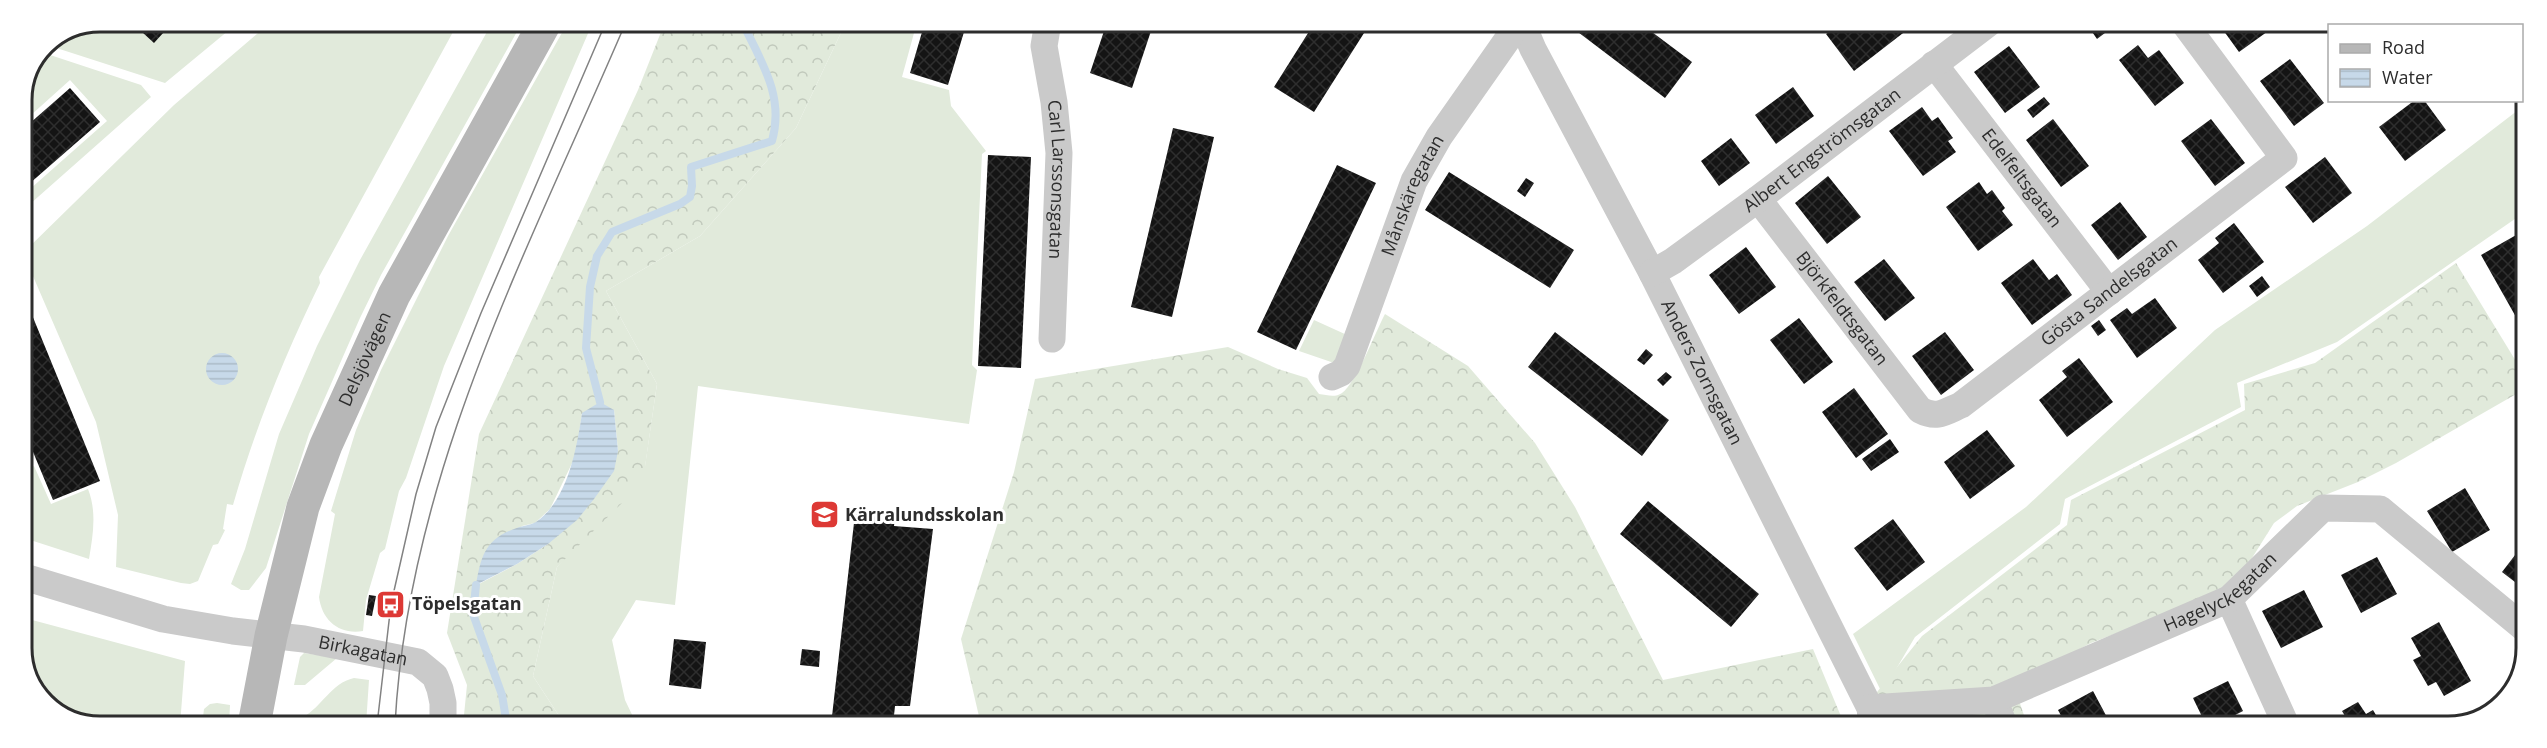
<svg xmlns="http://www.w3.org/2000/svg" width="2547" height="748" font-family="'Open Sans',sans-serif">
  <style>
    .grass { fill: #e1eadb }
    .forest { fill: url(#forest-crowns); fill-rule: evenodd }
    .water { fill: url(#water-rules) }
    .lines { fill: none; stroke-linecap: round; stroke-linejoin: round }
    .stream { stroke: #c7d9e9; stroke-width: 8 }
    .building { fill: url(#building-cross-hatch) }
    .street { stroke: #cacaca; stroke-width: 27 }
    .secondary { stroke: #b7b7b7; stroke-width: 33 }
    .tram { stroke: #828282; stroke-width: 1.5 }
    .labels { text-anchor: middle; stroke-width: 6; stroke-linejoin: round; paint-order: stroke }
    .street-label { font-size: 18px; fill: #2d2d2d; stroke: #fff }
    .poi-label { font-size: 18px; font-weight: bold; fill: #2d2d2d; stroke: #fff; text-anchor: start }
    .rim { fill: none; stroke: #2d2d2d; stroke-width: 3 }
  </style>
  <defs>
    <pattern id="forest-crowns" width="20" height="18" patternUnits="userSpaceOnUse" patternTransform="scale(1.5)"><rect width="20" height="18" fill="#e1eadb"/><path d="M2 6a3 3 0 1 1 6 0M12 15a3 3 0 1 1 6 0" fill="none" stroke="#c1c9bc"/></pattern>
    <pattern id="water-rules" width="6" height="5" patternUnits="userSpaceOnUse" patternTransform="scale(1.5)"><rect width="6" height="5" fill="#c7d9e9"/><path d="M0 2.5h6" fill="none" stroke="#abbbc8"/></pattern>
    <pattern id="building-cross-hatch" width="8" height="8" patternUnits="userSpaceOnUse" patternTransform="scale(1.5)"><rect width="8" height="8" fill="#141414"/><path d="M0 0l8 8M0 8l8-8" fill="none" stroke="#2e2e2e"/></pattern>
  </defs>
  <rect width="100%" height="100%" fill="#fff"/>
  <path class="grass" d="M100 21H240L165 83 44 44Z
    M272 21H459L319 277 320 283C285 355 255 428 233 505L227 504 223 529 225 530 218 544 213 545 198 581 190 584 181 583 116 567 118 515 96 422 23 253 174 105Z
    M493 21H523L381 275 360 318 309 434 266 568 249 590H241L231 584 245 549 279 434 317 346 360 260Z
    M568 22H593L444 366 406 478 399 491 385 549 380 553 366 600 363 631C340 635 322 621 319 597L335 514 331 511 356 430 381 370 448 236Z
    M846 22H917L902 77 949 90 951 106 986 151 982 154 972 365 977 370 969 424 698 386 675 605 636 600 612 640 625 700 637 725H565L533 676 557 567 645 466 657 384 606 291 700 236 796 128Z
    M41 52 141 85 151 97 21 212V197L107 121 70 80 21 124V100Z
    M2526 104 2525 212 2337 342 2237 383 2241 407 2065 499 2060 524 1915 637 1882 693 1853 634 2026 507 2215 330 2367 226Z
    M1314 320 1347 335 1337 364 1299 351Z
    M34 466 51 504 88 489C97 512 93 535 89 559L21 537V472Z
    M21 617 185 661 180 725 80 724 40 700 21 654Z
    M304 653 337 658 305 685H294L300 657Z
    M354 678 369 680 366 725H282L283 721C289 720 297 719 303 717 322 707 331 683 354 678Z
    M217 703 230 705 229 725H202L204 709 210 704Z"/>
  <path class="forest" d="M665 22H846L796 128 700 236 606 291 657 384 645 467 622 503 557 567 533 676 565 725H463L467 685 447 633 479 434 638 90ZM614 410 618 451 548 544 517 564 477 585 522 526 535 523 550 509 576 455 582 413Z
    M2456 263 2525 376V389L2396 463 2358 482 2297 506 2274 523 2230 593 2169 613 2091 643 2044 668 2015 689 2026 721 2020 727 1874 726 1869 702 1922 636 2067 525 2071 500 2245 410 2244 384 2315 363Z
    M1385 314 1468 366 1535 443 1575 507 1663 680 1813 649 1845 726 981 725 961 639 1014 472 1035 379 1228 347 1278 369 1307 378 1319 394C1327 395 1335 398 1342 393 1356 383 1376 331 1385 314Z"/>
  <path class="water" d="M206 369a16 16 0 1 1 32 0a16 16 0 1 1-32 0Z
    M600 402 614 410 618 451 614 471 594 499 577 520 548 544 517 564 476 585C481 556 485 540 514 529 521 526 531 525 536 522 568 500 577 447 582 413Z"/>
  <g class="lines">
    <path class="stream" d="M600 402 586 348 590 287 597 256 612 232 680 204 690 197 692 186 691 167 772 141C784 99 764 66 746 30L750 22
      M476 585 473 614 502 695 507 725"/>
  </g>
  <path class="building" d="M130 21H174L154 43Z
    M925 22H967L948 85 910 73Z
    M1107 22H1154L1132 88 1090 73Z
    M1315 22H1371L1314 112 1274 87Z
    M1572 23H1640L1692 62 1665 98 1570 26Z
    M1840 23H1916L1854 71 1826 34Z
    M2086 23H2118L2097 39Z
    M2218 23H2267L2271 29 2239 52Z
    M2138 45 2148 58 2159 50 2184 83 2155 106 2119 60Z
    M2009 46 2040 87 2005 113 1974 72Z
    M2290 59 2324 103 2294 126 2260 81Z
    M1793 87 1814 116 1776 144 1755 115Z
    M70 88 100 122 21 191V131Z
    M2044 97 2050 104 2033 118 2027 110Z
    M2415 100H2424L2446 130 2405 161 2379 127Z
    M1922 107 1932 121 1938 117 1953 138 1948 141 1956 152 1923 176 1889 131Z
    M2053 119 2089 166 2061 187 2026 140Z
    M2211 119 2245 163 2215 186 2181 141Z
    M1173 128 1214 137 1172 317 1131 307Z
    M1731 138 1750 163 1719 186 1701 161Z
    M988 155 1031 157 1021 368 978 366Z
    M2325 157 2352 193 2313 223 2285 187Z
    M1337 165 1376 183 1296 350 1257 332Z
    M1449 172 1574 250 1550 288 1425 210Z
    M1828 176 1861 217 1827 244 1795 203Z
    M1526 178 1534 183 1525 197 1517 191Z
    M1979 182 1987 194 1992 190 2005 208 2002 211 2013 225 1978 251 1946 207Z
    M2120 202 2147 237 2118 260 2091 225Z
    M2234 223 2264 262 2223 293 2198 260 2219 243 2215 238Z
    M2525 230V333L2481 255Z
    M1746 247 1776 287 1739 314 1709 275Z
    M1884 259 1915 298 1885 321 1854 282Z
    M2033 259 2049 280 2057 274 2072 295 2032 325 2001 283Z
    M2262 276 2270 287 2257 297 2249 286Z
    M2155 298 2177 328 2137 358 2110 320 2127 308 2132 314Z
    M30 310 100 481 53 500 21 423V314Z
    M1799 318 1833 362 1804 384 1770 340Z
    M2099 320 2106 330 2098 336 2091 326Z
    M1555 332 1669 420 1642 456 1528 367Z
    M1945 332 1974 370 1941 395 1912 356Z
    M1646 349 1653 355 1644 365 1637 360Z
    M2079 358 2113 402 2067 437 2039 400 2067 377 2062 371Z
    M1666 372 1672 377 1663 386 1657 380Z
    M1854 388 1888 434 1856 458 1822 412Z
    M1987 430 2015 466 1970 499 1944 462Z
    M1890 439 1899 452 1871 471 1862 459Z
    M2465 488 2490 530 2452 552 2427 511Z
    M1648 501 1759 594 1731 627 1620 534Z
    M855 514 895 517 894 526 933 529 910 706H895L893 725H831Z
    M1893 519 1925 562 1887 591 1854 548Z
    M2522 546 2524 548V589L2502 572Z
    M2377 557 2397 594 2361 613 2341 575Z
    M2304 590 2323 627 2281 648 2262 611Z
    M369 595 376 596 372 616 366 615Z
    M2439 622 2471 681 2444 696 2436 682 2428 686 2413 660 2421 656 2411 638Z
    M674 639 706 642 701 689 669 685Z
    M802 649 820 651 819 667 800 665Z
    M2228 681 2243 711 2212 727H2207L2193 698Z
    M2093 691 2109 721 2099 727H2067L2058 710Z
    M2358 702 2366 714 2373 710 2383 727H2346L2350 724 2342 711Z
    M672 718 690 721 689 725H672Z"/>
  <g class="lines">
    <g class="street">
      <path id="s1" d="M1048 22 1044 46 1054 102 1059 153 1052 339"/>
      <path id="s2" d="M1522 23 1533 49 1652 273 1870 708 1872 726"/>
      <path id="s3" d="M1934 64 2109 292"/>
      <path id="s4" d="M1758 199 1920 410C1937 419 1945 412 1961 405L2284 158 2184 23"/>
      <path id="s5" d="M1652 273 1673 261 1758 199 1989 23"/>
      <path id="s6" d="M1332 377 1341 373 1347 366 1414 181 1439 137 1519 23"/>
      <path id="s7" d="M21 576 163 619 233 631 304 639 418 662 435 676 440 689 443 703V725"/>
      <path d="M2229 599 2287 727"/>
      <path d="M1994 700 2005 727"/>
      <path id="s8" d="M1870 708 1994 700 2229 599 2323 508 2380 509 2524 628"/>
    </g>
    <path class="secondary" id="s9" d="M254 725 271 636 303 507 326 445 394 295 546 21"/>
    <path class="tram" d="M377 725 391 604 416 494 436 427 481 313 606 22
      M395 725C408 473 529 249 626 22"/>
  </g>
  <defs>
    <symbol id="school-square" viewBox="-11 -11 22 22"><rect x="-9" y="-9" width="18" height="18" rx="4" fill="#dd3935" stroke="#fff"/><path d="M0-5L7-2L0 1L-7-2ZM-4 1L0 2.5L4 1V4Q0 6-4 4Z" fill="#fff"/></symbol>
    <symbol id="bus-square" viewBox="-11 -11 22 22"><rect x="-9" y="-9" width="18" height="18" rx="4" fill="#dd3935" stroke="#fff"/><path d="M-5-6H5V4H4V6H2V4H-2V6H-4V4H-5ZM-3.5-4V0h7V-4ZM-3.5 1.2v1.5H-2V1.2ZM2 1.2v1.5H3.5V1.2Z" fill="#fff"/></symbol>
  </defs>
  <g fill-rule="evenodd">
    <use href="#school-square" x="808" y="498" width="33" height="33"/>
    <use href="#bus-square" x="374" y="588" width="33" height="33"/>
  </g>
  <g class="labels">
    <g class="street-label">
      <text dy="6" stroke="none"><textPath href="#s5" startOffset="210">Albert Engströmsgatan</textPath></text>
      <text dy="6" stroke="none"><textPath href="#s3" startOffset="144">Edelfeltsgatan</textPath></text>
      <text dy="6" stroke="none"><textPath href="#s1" startOffset="159">Carl Larssonsgatan</textPath></text>
      <text dy="6" stroke="none"><textPath href="#s6" startOffset="202">Månskäregatan</textPath></text>
      <text dy="6" stroke="none"><textPath href="#s4" startOffset="496">Gösta Sandelsgatan</textPath></text>
      <text dy="6" stroke="none"><textPath href="#s4" startOffset="138">Björkfeldtsgatan</textPath></text>
      <text dy="6" stroke="none"><textPath href="#s9" startOffset="384">Delsjövägen</textPath></text>
      <text dy="6" stroke="none"><textPath href="#s2" startOffset="393">Anders Zornsgatan</textPath></text>
      <text dy="6" stroke="none"><textPath href="#s8" startOffset="376">Hagelyckegatan</textPath></text>
      <text dy="6" stroke="none"><textPath href="#s7" startOffset="351">Birkagatan</textPath></text>
    </g>
    <g class="poi-label">
      <text x="845" y="521">Kärralundsskolan</text>
      <text x="412" y="610">Töpelsgatan</text>
    </g>
  </g>
  <path d="M0 0H2547V748H0ZM100 32H2448A68 68 0 0 1 2516 100V648A68 68 0 0 1 2448 716H100A68 68 0 0 1 32 648V100A68 68 0 0 1 100 32Z" fill="#fff" fill-rule="evenodd"/>
  <path class="rim" d="M100 32H2448A68 68 0 0 1 2516 100V648A68 68 0 0 1 2448 716H100A68 68 0 0 1 32 648V100A68 68 0 0 1 100 32Z"/>
  <rect x="2328" y="24" width="195" height="78" fill="#ffffff" stroke="#ababab" stroke-width="1.5"/>
  <rect x="2340" y="44" width="30" height="9" fill="#b7b7b7" stroke="#ababab" stroke-width="1.5"/>
  <text x="2382" y="54" font-size="18" fill="#2d2d2d">Road</text>
  <rect x="2340" y="69" width="30" height="18" fill="url(#water-rules)" stroke="#ababab" stroke-width="1.5"/>
  <text x="2382" y="84" font-size="18" fill="#2d2d2d">Water</text>
</svg>
